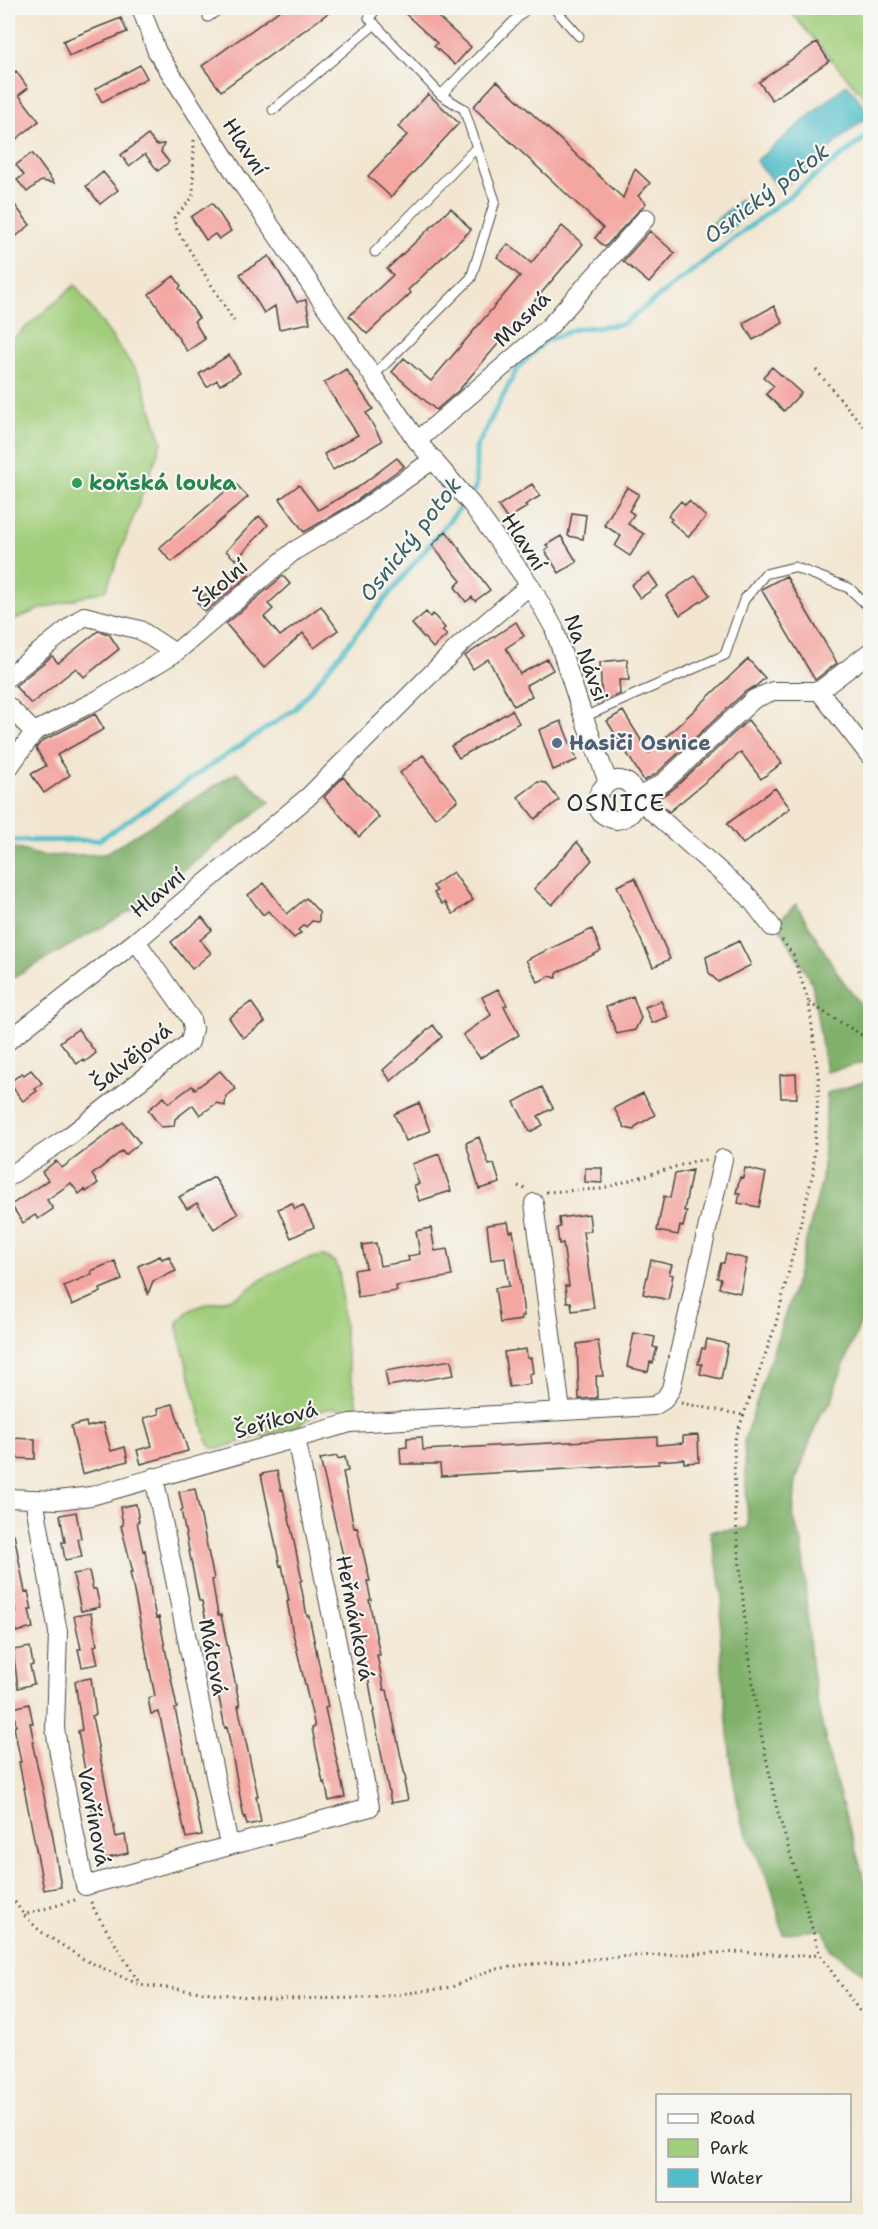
<svg xmlns="http://www.w3.org/2000/svg" width="878" height="2229" font-family="'Shantell Sans',sans-serif">
  <style>
    .green { fill: #a1ce7b; stroke: #667c53; stroke-width: 1.5 }
    .forest { fill: #80b16b; stroke: #566e4b; stroke-width: 1.5 }
    .water { fill: #50bdc9; stroke: #3e747a; stroke-width: 1.5 }
    .lines { fill: none; stroke-linecap: round; stroke-linejoin: round }
    .stream { stroke: #50bdc9; stroke-width: 5 }
    .building { fill: #f4a6a1 }
    .lane-casing { stroke: #494744; stroke-width: 11 }
    .street-casing { stroke: #494744; stroke-width: 20 }
    .path { stroke: #494744; stroke-width: 3; stroke-dasharray: 1.5 4.5; stroke-linecap: butt }
    .lane { stroke: #fff; stroke-width: 9 }
    .street { stroke: #fff; stroke-width: 18 }
    .leisure-dot { fill: #2e9e5b; stroke: #f6f6f2; stroke-width: 2 }
    .service-dot { fill: #5c6f8a; stroke: #f6f6f2; stroke-width: 2 }
    .labels { text-anchor: middle; stroke-width: 4.5; stroke-linejoin: round; paint-order: stroke }
    .street-label { font-size: 21px; fill: #2b2b2b; stroke: #f6f6f2 }
    .leisure-label { font-size: 21px; font-weight: bold; fill: #27864d; stroke: #f6f6f2; text-anchor: start }
    .service-label { font-size: 21px; font-weight: bold; fill: #4e5e75; stroke: #f6f6f2; text-anchor: start }
    .water-label { font-size: 22px; font-style: italic; fill: #385e62; stroke: #f6f6f2 }
    .quarter-label { font-size: 24px; letter-spacing: 1.5px; fill: #2b2b2b; stroke: #f6f6f2 }
  </style>
  <rect width="100%" height="100%" fill="#f6f6f2"/>
  <filter id="ink" filterUnits="userSpaceOnUse"><feTurbulence type="fractalNoise" baseFrequency=".0167" numOctaves="2"/><feDisplacementMap in="SourceGraphic" scale="12" xChannelSelector="R" yChannelSelector="G"/><feConvolveMatrix kernelMatrix="1 2 1 2 8 2 1 2 1" color-interpolation-filters="sRGB"/></filter>
  <filter id="wash" filterUnits="userSpaceOnUse"><feTurbulence type="fractalNoise" baseFrequency=".008" numOctaves="4" result="noise"/><feDisplacementMap in="SourceGraphic" scale="24" xChannelSelector="R" yChannelSelector="G"/><feGaussianBlur stdDeviation="1.35" result="paint"/><feColorMatrix in="noise" values="0 0 0 0 0 0 0 0 0 0 0 0 0 0 0 0 0 1.4 0 .05"/><feComposite in="paint" operator="in"/></filter>
  <g filter="url(#wash)">
    <rect width="100%" height="100%" fill="#f2e6d0"/>
    <path class="green" d="M787 8H870V104Z
      M75 285 141 378 162 442 106 590 38 610 8 622V343Z
      M324 1256 335 1262 339 1271 346 1352 357 1404 356 1407 350 1410 334 1408 322 1410 297 1426 220 1448H212L206 1437 178 1332V1323C194 1298 218 1306 240 1295 246 1292 250 1287 255 1284 273 1271 302 1258 324 1256Z"/>
    <path class="forest" d="M237 772 270 802 134 909 8 981V846L42 856 105 854Z
      M796 904 838 974 870 1017V1061L826 1072 812 983 777 923Z
      M870 1080V1311L862 1319 836 1385 832 1402 820 1414 796 1480 793 1517 802 1542 811 1664 818 1707 833 1773 870 1899V1977L831 1950 823 1928 783 1934 772 1889 741 1821 732 1772 723 1681 720 1633 723 1594 710 1531 748 1528 744 1440 795 1284 822 1180 827 1093Z"/>
    <path class="water" d="M847 84 870 114 780 190 756 161Z
      M740 200 751 211 723 236 712 224Z"/>
    <g class="lines">
      <path class="stream" d="M8 841 99 840 295 709 476 488V448L517 369 545 341 575 329 623 324 870 134"/>
    </g>
    <g id="blocks">
      <path class="building" d="M283 8H335L221 91 202 66Z
        M399 8H428L471 47 455 65 434 46 437 43Z
        M121 18 127 32 69 56 63 41Z
        M817 42 829 61 772 100 759 82Z
        M140 65 147 78 102 102 95 89Z
        M16 71 28 88 19 95 39 121 14 141 8 132V77Z
        M497 81 623 198 635 169 650 183 638 196 646 203 605 247 595 238 603 228 473 107Z
        M428 94 459 123 391 197 368 176 407 135 398 127Z
        M148 135 156 145 164 144 161 152 169 162 158 171 145 154 129 166 121 155Z
        M32 153 54 183 41 181 27 192 17 180 24 175 16 165Z
        M103 172 118 190 100 204 86 186Z
        M8 196 30 225 8 243Z
        M212 203 231 231 219 239 215 234 206 240 191 217Z
        M451 208 471 230 408 290 411 293 367 334 349 316 393 275 387 269Z
        M562 226 583 244 458 391 436 410 392 372 404 358 431 381 520 276 497 257 508 244 531 263Z
        M650 231 675 253 649 283 623 261Z
        M269 256 297 302 306 300 310 323 279 329 275 306 264 313 240 274Z
        M174 276 181 286 179 288 199 318 194 321 205 339 187 351 149 294Z
        M774 306 783 323 753 340 743 323Z
        M229 355 240 373 220 385 217 380 207 387 199 374Z
        M772 367 801 393 784 411 766 394 774 386 763 377Z
        M346 369 373 409 366 413 382 441 333 470 324 454 358 435 324 383Z
        M397 458 404 466 349 506 304 532 280 499 299 485 318 510 357 488Z
        M235 483 248 497 172 562 159 548Z
        M532 484 540 496 525 505 527 507 507 519 498 506Z
        M627 487 639 494 629 511 634 514 628 524 644 534 630 556 615 546 621 536 604 525Z
        M681 501 685 505 689 501 706 517 688 537 670 521 672 519 668 516Z
        M572 513 586 515 583 539 568 536Z
        M259 516 268 525 236 560 226 551Z
        M446 531 490 590 475 601 472 597 466 602 455 587 461 581 432 545Z
        M561 536 577 562 559 573 545 551 549 548 546 545Z
        M240 565 249 575 205 612 197 602Z
        M649 573 658 586 640 598 631 585Z
        M283 576 290 584 268 604 273 609 264 617 280 636 321 606 338 630 314 648 303 633 264 668 226 624Z
        M695 576 710 595 680 615 666 596Z
        M786 576 837 663 815 680 761 589Z
        M426 612 430 617 433 614 445 628 442 631 447 635 433 648 412 624Z
        M516 622 524 636 506 648 520 674 547 659 553 670 526 685 532 696 514 706 488 659 473 669 465 656Z
        M98 631 109 634 119 649 84 677 76 668 31 704 15 686 52 656 58 663Z
        M627 659 629 680H619L620 694 602 701 600 662Z
        M748 659 765 678 756 686 746 691 657 773 644 781 607 721 623 711 649 753Z
        M512 710 519 723 459 758 451 746Z
        M95 714 104 729 57 755 70 775 44 793 31 774 46 766 36 748 42 741Z
        M748 720 782 763 761 779 741 752 669 812 660 803 657 799 672 790Z
        M561 721 577 760 553 770 539 730Z
        M423 755 458 800 435 818 400 773Z
        M343 777 379 817 359 837 324 797Z
        M538 782 546 783 559 800 535 819 518 797Z
        M775 788 790 808 743 844 727 824Z
        M577 842 592 860 552 905 534 889Z
        M453 872 473 900 453 914 445 902 442 904 434 893 437 891 433 886Z
        M635 878 670 959 653 967 617 886Z
        M264 883 287 914 306 898 319 912V922L312 921 306 927 304 925 298 930 301 933 294 938 268 911 263 915 248 895Z
        M202 917 212 930 200 940 211 953 192 969 171 942Z
        M592 929 601 951 558 972 556 978 550 976 538 982 526 960Z
        M739 941 751 965 718 982 709 973 706 957Z
        M498 989 507 1005 504 1006 519 1035 480 1058 463 1035 491 1015 482 997Z
        M633 996 641 1018 635 1030 617 1034 606 1007Z
        M661 1001 668 1017 652 1023 645 1007Z
        M251 1002 265 1022 243 1038 229 1018Z
        M433 1025 442 1037 391 1081 383 1070Z
        M78 1029 96 1053 85 1062 83 1059 77 1064 60 1042Z
        M31 1070 42 1083 35 1089 37 1091 23 1101 9 1083 22 1073 24 1075Z
        M220 1071 236 1089 226 1096 225 1106 217 1103 200 1115 193 1105 175 1119 174 1126 161 1127 148 1110 164 1097 169 1103 192 1086 195 1089Z
        M796 1074 797 1098H781L780 1075Z
        M542 1087 553 1108 538 1116 543 1125 530 1132 514 1102Z
        M643 1093 655 1115 636 1126 634 1130 625 1128 614 1108Z
        M419 1103 430 1131 406 1141 394 1114Z
        M123 1122 140 1143 125 1155 122 1151 92 1175 98 1183 86 1192 85 1189 79 1194 71 1183 47 1200 53 1209 38 1219 35 1215 23 1223 11 1205 48 1180 42 1172 56 1161 62 1168Z
        M479 1137 489 1165 494 1164 500 1183 479 1189 466 1143Z
        M439 1154 451 1191 419 1201 414 1185 419 1184 412 1164Z
        M585 1168H602V1183L585 1182Z
        M745 1168 766 1173 759 1207 738 1203 740 1193H736L740 1177 743 1178Z
        M692 1170 684 1211H687L683 1227 680 1226 678 1235 657 1231 664 1196 670 1198 675 1174Z
        M214 1177 238 1214 214 1229 197 1203 187 1209 179 1197Z
        M292 1203 295 1209 303 1205 314 1227 291 1238 278 1209Z
        M589 1214 591 1231 583 1232 594 1308 572 1311 571 1302H567L565 1286H569L563 1243 559 1244 557 1228 560 1227 559 1218Z
        M508 1222 510 1232 513 1231 518 1261 524 1316H521L522 1320 500 1323 495 1288 509 1286 505 1258 491 1260 487 1225Z
        M431 1228 435 1251 447 1249 452 1276 396 1286 397 1291 358 1297 354 1270 366 1268 362 1245 376 1243 380 1266 409 1261 408 1256 420 1254 416 1231Z
        M726 1254 747 1259 740 1293 719 1288 721 1279 717 1278 719 1270 721 1263H724Z
        M160 1256 162 1259 169 1256 176 1271 153 1281 148 1294 138 1266Z
        M651 1260 672 1265 669 1274 673 1275 668 1300 643 1294Z
        M115 1261 122 1280 100 1289 101 1292 72 1305 64 1286 92 1274 91 1271Z
        M634 1333 655 1337 653 1347 657 1348 655 1355 653 1363 650 1362 648 1372 627 1367Z
        M707 1339 728 1344 721 1379 700 1374 702 1364H698L702 1348 705 1349Z
        M598 1341 603 1376H596L597 1398 579 1399 577 1344Z
        M526 1349 527 1358H531L533 1373 529 1374 530 1384 509 1387 504 1352Z
        M451 1360 454 1375 388 1386 385 1371Z
        M173 1404 188 1451 141 1464 137 1450 152 1446 144 1418 159 1414 158 1408Z
        M86 1422 87 1427 103 1423 111 1451 125 1447 128 1461 82 1474 71 1426Z
        M698 1435 699 1462 684 1463V1459L658 1461 659 1464 641 1465 441 1476 440 1464H401L400 1448 407 1447V1438L422 1437 423 1450 657 1437V1445L683 1443V1436Z
        M8 1438 35 1439V1459L8 1458Z
        M337 1456 338 1459 345 1457 348 1471 343 1472 354 1528 357 1527 370 1581H367L371 1600H369L380 1655H377L384 1690H387L406 1781 404 1782 408 1800 391 1803 373 1712 374 1711 368 1676 365 1677 354 1622 356 1621 352 1603H355L347 1563 345 1564 320 1459Z
        M277 1471 281 1490 283 1489 302 1580 300 1581 307 1616H309L328 1707 325 1708 345 1797 329 1801 325 1782 323 1783 312 1728 315 1727 292 1629 287 1601H289L282 1565 280 1566 261 1474Z
        M195 1489 214 1579 212 1580 218 1615H221L240 1706H238L258 1796H256L261 1822 247 1825 245 1817 244 1818 227 1727 225 1728 207 1637 209 1636 202 1601H199L181 1510H183L179 1492Z
        M136 1504 139 1522H137L143 1551 145 1550 152 1599 156 1618 159 1617 177 1708 175 1709 202 1835 186 1838 159 1712 151 1714 148 1698 155 1696 130 1572H133L121 1526 123 1525 120 1507Z
        M76 1512 81 1538 78 1539 82 1557 65 1560 62 1542H65L60 1515Z
        M14 1534 25 1592 28 1591 32 1610H29L33 1628 16 1632 13 1613H16L8 1573V1535Z
        M89 1571 93 1589H96L100 1607 81 1611 73 1574Z
        M91 1613 97 1645 94 1646 98 1664 82 1667 78 1649H81L74 1616Z
        M30 1647 33 1665 30 1666 34 1684 18 1688 13 1650Z
        M91 1678 96 1715 92 1716 116 1837 125 1835 128 1853 104 1859 94 1822 78 1731 82 1730 75 1681Z
        M29 1704 33 1723H30L34 1742H32L52 1832 61 1887 44 1890 19 1762H21L14 1727 16 1726 13 1708Z"/>
    </g>
  </g>
  <g filter="url(#ink)">
    <use href="#blocks" fill-opacity="0" stroke="#494744" stroke-width="1.5"/>
    <g class="lines">
      <defs>
        <path id="lane" d="M554 8 579 36
          M208 17 221 8
          M441 95 527 8
          M273 110 375 24
          M375 252 477 147
          M373 376 471 278 495 201 464 109 441 95 369 18 377 8
          M584 717 725 655 744 600 765 574 794 567 849 588 870 608"/>
        <path id="street" d="M141 8 157 52 238 178 417 441 472 505 530 585 554 628 581 710 608 782
          M417 441 549 327 646 218
          M8 677 84 616 140 630 175 653
          M819 691 870 756
          M8 706 34 732 97 700 175 653 294 551 355 515 434 459
          M8 769 34 732
          M637 798C636 811 629 818 616 820 568 809 623 751 637 798L749 897 772 927
          M637 798 664 782 754 699 773 691H819L870 652
          M8 1041 136 941 308 797 461 644 530 585
          M8 1177 68 1137 190 1042 193 1029 191 1019 136 941
          M534 1203 561 1411
          M154 1477 229 1845
          M8 1498 58 1500 91 1496 350 1423 654 1406 664 1400 671 1389 723 1159
          M34 1499 58 1632 55 1728 59 1754 85 1886 370 1807 296 1438"/>
      </defs>
      <use href="#lane" class="lane-casing"/>
      <use href="#street" class="street-casing"/>
      <path class="path" d="M194 140 193 197 174 218 177 230 234 321
        M816 370 870 434
        M782 940 793 955 809 1003 819 1082 813 1173 775 1327 734 1442 735 1511 746 1634 758 1719 777 1809 820 1955 870 2026
        M809 1003 870 1040
        M518 1186 525 1189
        M546 1192 600 1189 695 1161 706 1160
        M681 1403 743 1415
        M8 1892 24 1915
        M75 1900 24 1915 40 1931 85 1960 140 1985 265 1999 373 1998 452 1987 491 1970 522 1965 631 1956 743 1952 799 1956 820 1955
        M91 1902 95 1911 140 1984"/>
      <use href="#lane" class="lane"/>
      <use href="#street" class="street"/>
    </g>
  </g>
  <circle class="leisure-dot" cx="77" cy="483" r="6"/>
  <circle class="service-dot" cx="557" cy="743" r="6"/>
  <g class="labels">
    <g class="street-label">
      <text transform="translate(245 147) rotate(57)" y="7">Hlavní</text>
      <text transform="translate(522 319) rotate(-44)" y="7">Masná</text>
      <text transform="translate(524 542) rotate(57)" y="7">Hlavní</text>
      <text transform="translate(222 583) rotate(-41)" y="7">Školní</text>
      <text transform="translate(586 658) rotate(70)" y="7">Na Návsi</text>
      <text transform="translate(158 893) rotate(-40)" y="7">Hlavní</text>
      <text transform="translate(132 1057) rotate(-39)" y="7">Šalvějová</text>
      <text transform="translate(276 1420) rotate(-16)" y="7">Šeříková</text>
      <text transform="translate(355 1618) rotate(79)" y="7">Heřmánková</text>
      <text transform="translate(213 1657) rotate(79)" y="7">Mátová</text>
      <text transform="translate(94 1817) rotate(79)" y="7">Vavřínová</text>
    </g>
    <g class="leisure-label">
      <text x="89" y="490">koňská louka</text>
    </g>
    <g class="service-label">
      <text x="569" y="750">Hasiči Osnice</text>
    </g>
    <g class="water-label">
      <text transform="translate(766 193) rotate(-37)" y="8">Osnický potok</text>
      <text transform="translate(410 539) rotate(-52)" y="8">Osnický potok</text>
    </g>
    <g class="quarter-label">
      <text x="616" y="811">OSNICE</text>
    </g>
  </g>
  <rect width="878" height="2229" fill="none" stroke="#f6f6f2" stroke-width="30"/>
  <rect x="656" y="2094" width="195" height="108" fill="#f6f6f2" stroke="#a5a5a2" stroke-width="1.5"/>
  <rect x="668" y="2114" width="30" height="9" fill="#ffffff" stroke="#a5a5a2" stroke-width="1.5"/>
  <text x="710" y="2124" font-size="18" fill="#2b2b2b">Road</text>
  <rect x="668" y="2139" width="30" height="18" fill="#a1ce7b" stroke="#a5a5a2" stroke-width="1.5"/>
  <text x="710" y="2154" font-size="18" fill="#2b2b2b">Park</text>
  <rect x="668" y="2169" width="30" height="18" fill="#50bdc9" stroke="#a5a5a2" stroke-width="1.5"/>
  <text x="710" y="2184" font-size="18" fill="#2b2b2b">Water</text>
</svg>
